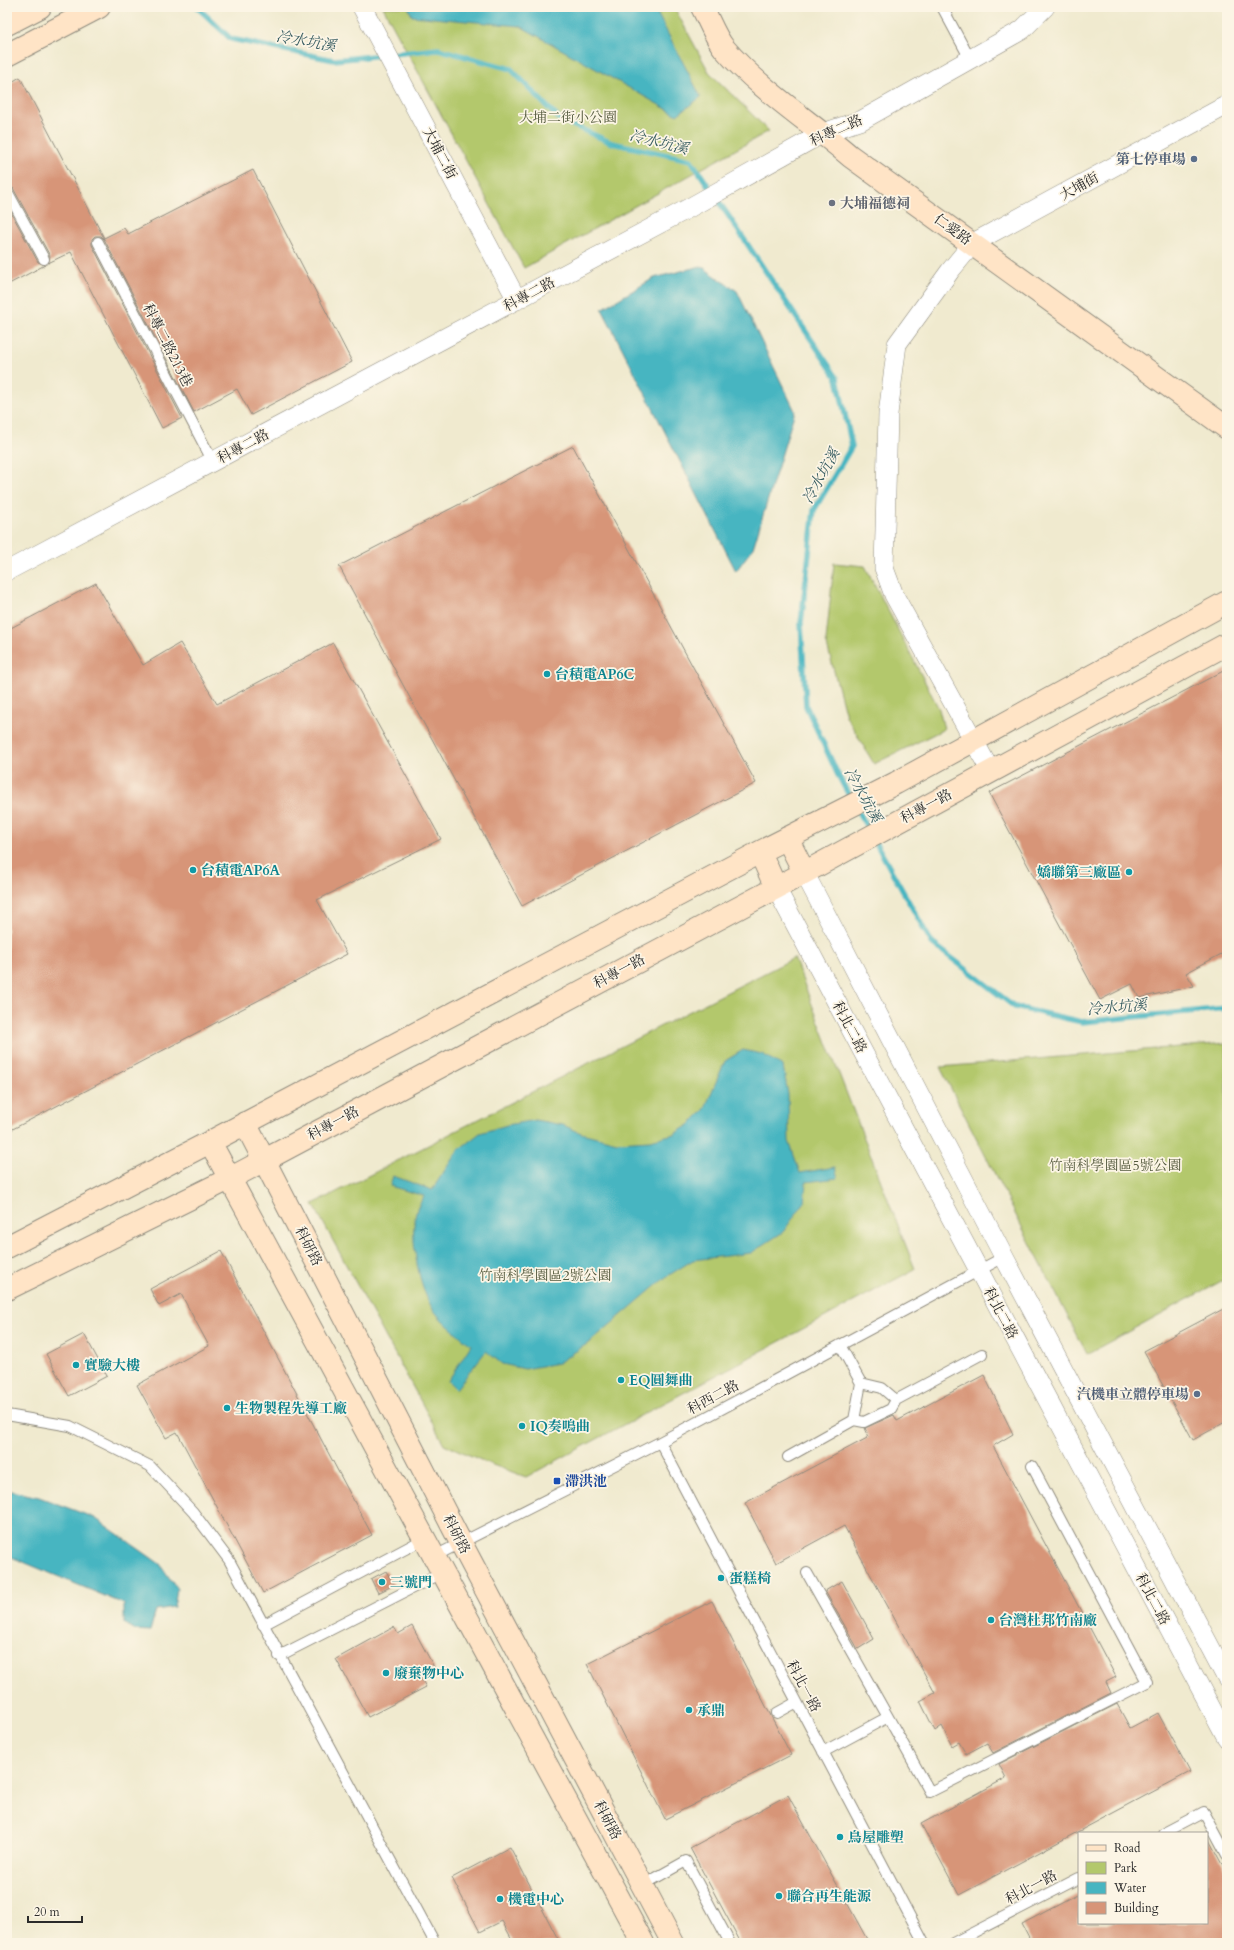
<svg xmlns="http://www.w3.org/2000/svg" width="1234" height="1950" font-family="Cardo,'Noto Serif TC',serif">
  <style>
    .green { fill: #b3c86c; stroke: #6f7a4c }
    .water { fill: #47b5c1; stroke: #397076 }
    .lines { fill: none; stroke-linecap: round; stroke-linejoin: round }
    .stream { stroke: #47b5c1; stroke-width: 5.5 }
    .building { fill: #d79578 }
    .lane-casing { stroke: #8e8a7d; stroke-width: 12 }
    .street-casing { stroke: #8e8a7d; stroke-width: 20 }
    .secondary-casing { stroke: #8e8a7d; stroke-width: 24 }
    .lane { stroke: #fff; stroke-width: 10 }
    .street { stroke: #fff; stroke-width: 19 }
    .secondary { stroke: #ffe4c6; stroke-width: 22 }
    .service-dot { fill: #5c6f8a; stroke: #fcf5e5; stroke-width: 1.5 }
    .worship-dot { fill: #6b7280; stroke: #fcf5e5; stroke-width: 1.5 }
    .culture-dot { fill: #0f9aa8; stroke: #fcf5e5; stroke-width: 1.5 }
    .transit-dot { fill: #1a4fb4; stroke: #fcf5e5; stroke-width: 1.5 }
    .labels { text-anchor: middle; stroke-width: 3.5; stroke-linejoin: round; paint-order: stroke }
    .park-label { font-size: 14px; fill: #545a3e; stroke: #fcf5e5 }
    .street-label { font-size: 14px; fill: #2b2b2b; stroke: #fcf5e5 }
    .service-label { font-size: 14px; font-weight: bold; fill: #4e5e75; stroke: #fcf5e5; text-anchor: end }
    .worship-label { font-size: 14px; font-weight: bold; fill: #5b616d; stroke: #fcf5e5; text-anchor: start }
    .culture-label { font-size: 14px; font-weight: bold; fill: #0d838f; stroke: #fcf5e5; text-anchor: start }
    .transit-label { font-size: 14px; font-weight: bold; fill: #164399; stroke: #fcf5e5; text-anchor: start }
    .water-label { font-size: 15px; font-style: italic; fill: #355b60; stroke: #fcf5e5 }
  </style>
  <rect width="100%" height="100%" fill="#fcf5e5"/>
  <filter id="ink" filterUnits="userSpaceOnUse"><feTurbulence type="fractalNoise" baseFrequency=".025" numOctaves="2"/><feDisplacementMap in="SourceGraphic" scale="8" xChannelSelector="R" yChannelSelector="G"/><feConvolveMatrix kernelMatrix="1 2 1 2 8 2 1 2 1" color-interpolation-filters="sRGB"/></filter>
  <filter id="wash" filterUnits="userSpaceOnUse"><feTurbulence type="fractalNoise" baseFrequency=".012" numOctaves="4" result="noise"/><feDisplacementMap in="SourceGraphic" scale="16" xChannelSelector="R" yChannelSelector="G"/><feGaussianBlur stdDeviation="0.9" result="paint"/><feColorMatrix in="noise" values="0 0 0 0 0 0 0 0 0 0 0 0 0 0 0 0 0 1.4 0 .05"/><feComposite in="paint" operator="in"/></filter>
  <g filter="url(#wash)">
    <rect width="100%" height="100%" fill="#f0eacf"/>
    <path class="green" d="M383 7H674L709 72 769 131 524 268Z
      M834 563 865 566 939 709 944 729 874 764 846 716 826 641Z
      M794 958 915 1269 526 1477 490 1464 444 1444 313 1204Z
      M1227 1043V1278L1087 1354 940 1067Z"/>
    <path class="water" d="M408 7H654L701 97 677 115 520 26 412 16Z
      M701 266 737 291 795 411 753 548 736 571 602 309 654 278Z
      M743 1050 762 1054 783 1066 788 1094 789 1141 800 1173 835 1167 838 1178 806 1182 804 1203 783 1232 751 1253 693 1260 666 1277 590 1342 558 1363 525 1369 502 1364 486 1351 456 1389 448 1381 471 1345C458 1334 440 1321 431 1306 419 1285 409 1237 416 1213 417 1207 421 1202 424 1196L390 1186 393 1176 432 1190 458 1150 480 1133 507 1125 535 1120 563 1125 581 1133 617 1142 650 1140 674 1134 689 1125 704 1110 725 1061Z
      M7 1490 39 1497 95 1518 160 1564 177 1589 174 1607 156 1610 150 1631 134 1630 124 1623V1604L9 1556 7 1557Z"/>
    <g class="lines">
      <path class="stream" d="M197 7 231 39 334 60 383 55
        M392 54 438 49 511 69 559 119 612 143 691 160 837 378 852 446 814 510 801 623 806 706 838 775 852 801
        M856 808 870 832
        M874 840 932 943 1015 1007 1082 1022 1227 1008"/>
    </g>
    <g id="blocks">
      <path class="building" d="M20 77 104 238 124 228 128 234 253 170 352 362 251 415 237 389 194 412 104 239 101 236H95L92 239V245L182 418 162 428 71 252 48 263 50 256 13 188 7 185V85Z
        M7 205 38 262 45 265 7 285Z
        M573 446 756 783 522 906 339 566Z
        M96 583 143 665 180 643 217 704 333 643 441 839 317 900 347 954 7 1132V630Z
        M1227 669V951L1186 973 1194 986 1139 998 1132 984 1100 1000 989 793Z
        M221 1251 372 1535 263 1593 177 1432 166 1438 137 1385 209 1346 181 1294 159 1306 150 1289Z
        M1227 1307V1421L1193 1440 1144 1351Z
        M84 1334 107 1376 69 1396 46 1354Z
        M984 1375 1013 1434 993 1446 1116 1677 1106 1682 1111 1693 993 1753 987 1743 966 1754 959 1742 952 1746 942 1726 935 1731 920 1701 935 1693 844 1526 776 1563 745 1503 869 1437 865 1428 894 1415 897 1421Z
        M386 1571 394 1585 378 1593 371 1579Z
        M842 1581 874 1639 858 1649 825 1591Z
        M712 1601 791 1755 665 1819 587 1664Z
        M412 1626 435 1669 420 1677 426 1687 368 1717 336 1659 394 1627 398 1634Z
        M1117 1704 1130 1728 1158 1713 1190 1772 959 1895 921 1824 1006 1778 999 1764Z
        M788 1795 869 1943H741L690 1848Z
        M1207 1836 1227 1874V1943H1032L1022 1924 1079 1894V1923H1207Z
        M510 1847 560 1943H514L502 1921 480 1932 452 1878Z"/>
    </g>
  </g>
  <g filter="url(#ink)">
    <use href="#blocks" fill-opacity="0" stroke="#8e8a7d" stroke-width="1"/>
    <g class="lines">
      <defs>
        <path id="lane" d="M942 7 970 59
          M7 191 44 259
          M98 242 213 462
          M840 1345 861 1383 854 1420 864 1422 891 1409 896 1400 882 1388 861 1383
          M896 1400 982 1354
          M7 1415 70 1426 150 1466 193 1512 229 1560 435 1943
          M660 1442 924 1943
          M788 1457 854 1420
          M433 1557 660 1442 1004 1257
          M807 1573 888 1717
          M263 1625 424 1539
          M279 1656 442 1573
          M777 1713 797 1702
          M823 1752 888 1717 930 1792 1147 1682 1032 1466
          M1164 1833 1204 1812 1227 1855
          M643 1885 686 1861 730 1943
          M953 1943 1079 1878"/>
        <path id="street" d="M362 7 517 300
          M7 571 689 208 823 133 862 120 1022 30 1045 7
          M991 772 894 595 884 568 888 414 897 344 950 271 973 243 1227 105
          M804 872 1004 1257 1227 1679
          M776 888 1227 1738"/>
        <path id="secondary" d="M702 7C709 20 715 37 724 48 760 90 808 120 850 156L1227 428
          M7 24 40 7
          M7 55 99 7
          M787 838 804 872
          M760 852 776 888
          M245 1123 461 1543 673 1943
          M210 1142 643 1943
          M7 1247 210 1142 760 852 896 783 1227 602
          M7 1289 229 1179 776 888 1227 644"/>
      </defs>
      <use href="#lane" class="lane-casing"/>
      <use href="#street" class="street-casing"/>
      <use href="#secondary" class="secondary-casing"/>
      <use href="#lane" class="lane"/>
      <use href="#street" class="street"/>
      <use href="#secondary" class="secondary"/>
    </g>
  </g>
  <g class="service-dot">
    <circle cx="1194" cy="159" r="4"/>
    <circle cx="1197" cy="1394" r="4"/>
  </g>
  <circle class="worship-dot" cx="832" cy="203" r="4"/>
  <g class="culture-dot">
    <circle cx="547" cy="674" r="4"/>
    <circle cx="193" cy="870" r="4"/>
    <circle cx="1129" cy="872" r="4"/>
    <circle cx="76" cy="1365" r="4"/>
    <circle cx="621" cy="1380" r="4"/>
    <circle cx="227" cy="1408" r="4"/>
    <circle cx="522" cy="1426" r="4"/>
    <circle cx="721" cy="1578" r="4"/>
    <circle cx="382" cy="1582" r="4"/>
    <circle cx="991" cy="1620" r="4"/>
    <circle cx="386" cy="1673" r="4"/>
    <circle cx="689" cy="1710" r="4"/>
    <circle cx="840" cy="1837" r="4"/>
    <circle cx="779" cy="1896" r="4"/>
    <circle cx="500" cy="1899" r="4"/>
  </g>
  <rect class="transit-dot" x="553" y="1477" width="8" height="8" rx="2"/>
  <g class="labels">
    <g class="park-label">
      <text x="568" y="122">大埔二街小公園</text>
      <text x="1115" y="1170">竹南科學園區5號公園</text>
      <text x="545" y="1280">竹南科學園區2號公園</text>
    </g>
    <g class="street-label">
      <text transform="translate(836 130) rotate(-24)" y="5">科專二路</text>
      <text transform="translate(440 153) rotate(62)" y="5">大埔二街</text>
      <text transform="translate(1079 186) rotate(-29)" y="5">大埔街</text>
      <text transform="translate(953 229) rotate(36)" y="5">仁愛路</text>
      <text transform="translate(529 294) rotate(-28)" y="5">科專二路</text>
      <text transform="translate(168 345) rotate(63)" y="5">科專二路213巷</text>
      <text transform="translate(243 446) rotate(-28)" y="5">科專二路</text>
      <text transform="translate(926 806) rotate(-28)" y="5">科專一路</text>
      <text transform="translate(619 971) rotate(-28)" y="5">科專一路</text>
      <text transform="translate(850 1027) rotate(62)" y="5">科北二路</text>
      <text transform="translate(333 1123) rotate(-28)" y="5">科專一路</text>
      <text transform="translate(309 1246) rotate(63)" y="5">科研路</text>
      <text transform="translate(1001 1313) rotate(62)" y="5">科北二路</text>
      <text transform="translate(713 1397) rotate(-28)" y="5">科西二路</text>
      <text transform="translate(457 1534) rotate(63)" y="5">科研路</text>
      <text transform="translate(1153 1599) rotate(62)" y="5">科北二路</text>
      <text transform="translate(804 1686) rotate(62)" y="5">科北一路</text>
      <text transform="translate(608 1820) rotate(62)" y="5">科研路</text>
      <text transform="translate(1031 1887) rotate(-28)" y="5">科北一路</text>
    </g>
    <g class="service-label">
      <text x="1186" y="164">第七停車場</text>
      <text x="1189" y="1399">汽機車立體停車場</text>
    </g>
    <g class="worship-label">
      <text x="840" y="208">大埔福德祠</text>
    </g>
    <g class="culture-label">
      <text x="555" y="679">台積電AP6C</text>
      <text x="201" y="875">台積電AP6A</text>
      <text x="1121" y="877" text-anchor="end">嬌聯第三廠區</text>
      <text x="84" y="1370">實驗大樓</text>
      <text x="629" y="1385">EQ圓舞曲</text>
      <text x="235" y="1413">生物製程先導工廠</text>
      <text x="530" y="1431">IQ奏鳴曲</text>
      <text x="729" y="1583">蛋糕椅</text>
      <text x="390" y="1587">三號門</text>
      <text x="999" y="1625">台灣杜邦竹南廠</text>
      <text x="394" y="1678">廢棄物中心</text>
      <text x="697" y="1715">承鼎</text>
      <text x="848" y="1842">鳥屋雕塑</text>
      <text x="787" y="1901">聯合再生能源</text>
      <text x="508" y="1904">機電中心</text>
    </g>
    <g class="transit-label">
      <text x="565" y="1486">滯洪池</text>
    </g>
    <g class="water-label">
      <text transform="translate(306 41) rotate(10)" y="5">冷水坑溪</text>
      <text transform="translate(659 142) rotate(14)" y="5">冷水坑溪</text>
      <text transform="translate(821 476) rotate(-61)" y="5">冷水坑溪</text>
      <text transform="translate(863 795) rotate(61)" y="5">冷水坑溪</text>
      <text transform="translate(1117 1007) rotate(-5)" y="5">冷水坑溪</text>
    </g>
  </g>
  <rect width="1234" height="1950" fill="none" stroke="#fcf5e5" stroke-width="24"/>
  <rect x="1078" y="1832" width="130" height="92" fill="#fcf5e5" stroke="#a8a49b"/>
  <rect x="1086" y="1845" width="20" height="6" fill="#ffe4c6" stroke="#a8a49b"/>
  <text x="1114" y="1852" font-size="12" fill="#2b2b2b">Road</text>
  <rect x="1086" y="1862" width="20" height="12" fill="#b3c86c" stroke="#a8a49b"/>
  <text x="1114" y="1872" font-size="12" fill="#2b2b2b">Park</text>
  <rect x="1086" y="1882" width="20" height="12" fill="#47b5c1" stroke="#a8a49b"/>
  <text x="1114" y="1892" font-size="12" fill="#2b2b2b">Water</text>
  <rect x="1086" y="1902" width="20" height="12" fill="#d79578" stroke="#a8a49b"/>
  <text x="1114" y="1912" font-size="12" fill="#2b2b2b">Building</text>
  <path d="M28 1916v6h54v-6" fill="none" stroke="#2b2b2b" stroke-width="2"/>
  <text x="34" y="1916" font-size="12" fill="#2b2b2b" stroke="#fcf5e5" stroke-width="3" paint-order="stroke">20 m</text>
</svg>
